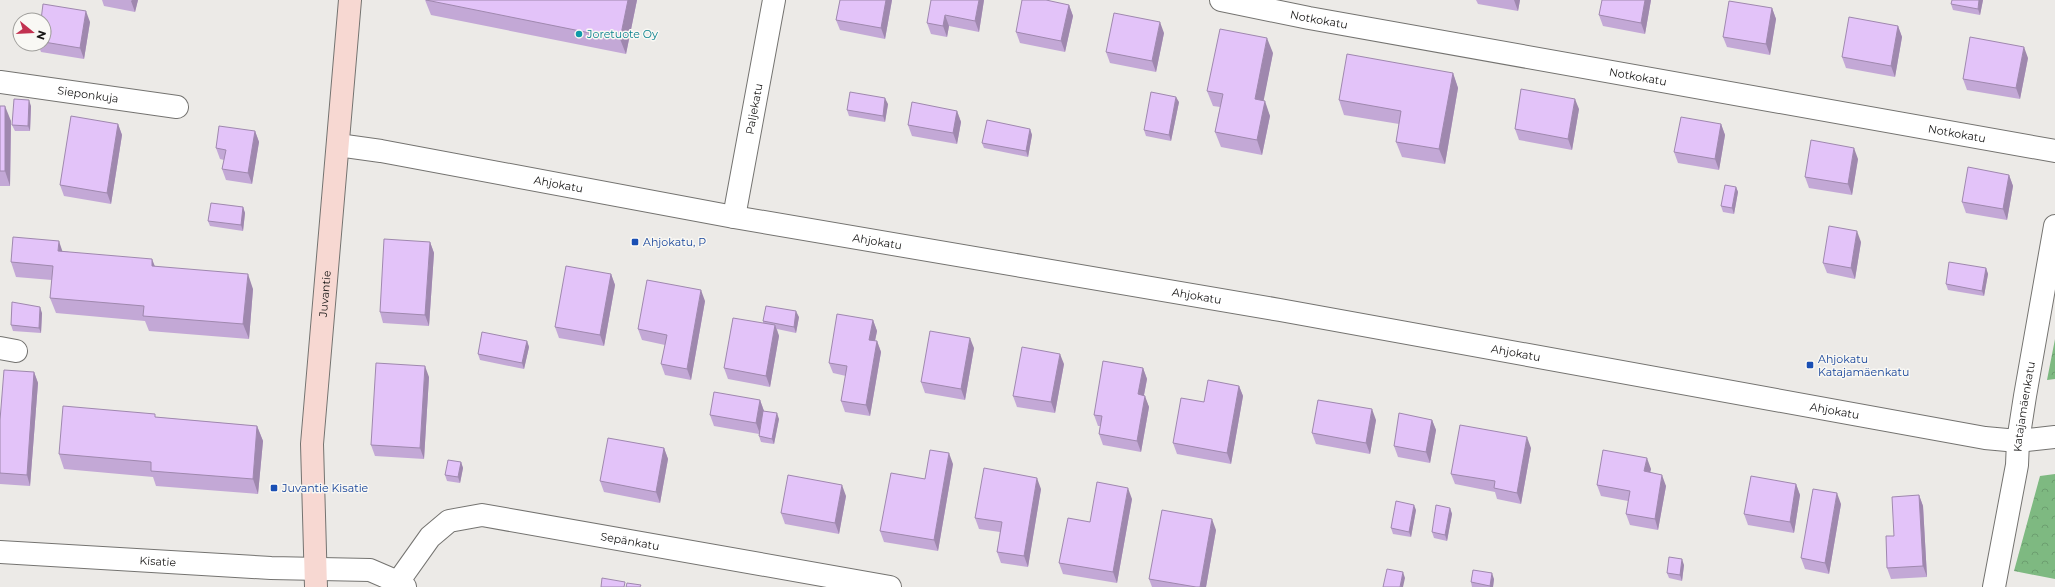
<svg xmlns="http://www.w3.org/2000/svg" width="2055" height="587" font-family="Montserrat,sans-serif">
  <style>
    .forest { fill: url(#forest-crowns) }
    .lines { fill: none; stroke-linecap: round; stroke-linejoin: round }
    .street-casing { stroke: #747370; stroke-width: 24 }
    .secondary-casing { stroke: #747370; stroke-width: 24 }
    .street { stroke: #fff; stroke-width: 22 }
    .secondary { stroke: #f7d8d2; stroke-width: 22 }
    .wall { fill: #c3a8d6 }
    .shaded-wall { fill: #9f88ae }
    .building { fill: #e3c3f9; stroke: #9f88ae }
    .culture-dot { fill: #0f9aa8; stroke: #f9f8f4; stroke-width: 1.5 }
    .transit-dot { fill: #1a4fb4; stroke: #f9f8f4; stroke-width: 1.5 }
    .labels { text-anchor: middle; stroke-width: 3; stroke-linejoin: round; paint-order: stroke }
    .street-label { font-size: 11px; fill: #181716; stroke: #f9f8f4 }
    .culture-label { font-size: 11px; fill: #0d838f; stroke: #f9f8f4; text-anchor: start }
    .transit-label { font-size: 11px; fill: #164399; stroke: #f9f8f4; text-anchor: start }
  </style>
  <defs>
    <pattern id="forest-crowns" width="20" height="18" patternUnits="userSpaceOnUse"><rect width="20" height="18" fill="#7eb981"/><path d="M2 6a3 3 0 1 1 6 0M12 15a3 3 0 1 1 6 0" fill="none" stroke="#6c9e6f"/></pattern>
  </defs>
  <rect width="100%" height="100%" fill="#eceae7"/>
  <path class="forest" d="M2055 339V379L2047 380Z
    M2055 474V579L2014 571 2040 476Z"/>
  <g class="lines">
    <defs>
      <g id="street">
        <path id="s1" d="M1221 0 1309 18 2055 151"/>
        <path id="s2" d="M0 82 177 107"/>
        <path id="s3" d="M338 145 381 151 734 217 1280 310 1985 438 2018 441 2055 437"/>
        <path id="s4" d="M734 217 774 0"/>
        <path d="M0 348 16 351"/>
        <path id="s5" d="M0 552 271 568 370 570 398 582 405 587"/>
        <path id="s6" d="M398 582 430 537 449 521 482 515 890 587"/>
        <path id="s7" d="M1994 587 2017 465 2018 441 2025 396 2055 226"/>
      </g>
      <g id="secondary">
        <path id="s8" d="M316 587 312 444 350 0"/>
      </g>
    </defs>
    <use href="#street" class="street-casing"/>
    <use href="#secondary" class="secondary-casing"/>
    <use href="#street" class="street"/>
    <use href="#secondary" class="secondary"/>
  </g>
  <path class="wall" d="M102 0H138L135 12 104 6Z
    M425 0H637L626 54 431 15Z
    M840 0H892L885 39 840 30 836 20Z
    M984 0 979 32 949 26 947 37 931 34 927 23Z
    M1476 0H1520L1518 11 1478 4Z
    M1651 0 1645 34 1603 26 1599 15Z
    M1983 0 1980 15 1953 10 1951 4Z
    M1069 5 1073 16 1065 52 1020 43 1016 32Z
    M1772 8 1776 19 1770 55 1727 47 1723 37Z
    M44 20 90 22 84 59 41 52 38 44H44Z
    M1898 26 1902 37 1895 77 1846 68 1842 57Z
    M1164 33 1156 72 1110 63 1106 52Z
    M1273 53 1263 101 1270 116 1262 155 1221 147 1215 132 1220 107 1213 106 1207 91Z
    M2028 58 2020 99 1967 90 1963 79Z
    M1453 73 1458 88 1445 164 1402 157 1396 142 1399 124 1344 115 1339 100Z
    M1179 102 1171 141 1146 136 1144 130Z
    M888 104 885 122 849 116 847 110Z
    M0 106 11 121 10 186H0Z
    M31 106 30 131H15L12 125Z
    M1579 109 1572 150 1519 140 1515 129Z
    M957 111 961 122 957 144 912 136 908 125Z
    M118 124 122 135 111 204 64 196 60 185Z
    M1721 124 1725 135 1719 170 1678 163 1674 152Z
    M1030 129 1032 135 1028 157 984 148 982 143Z
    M255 131 259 142 252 184 226 180 222 169 224 160 220 159 216 148Z
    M1858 159 1852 195 1809 188 1805 177Z
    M2009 175 2013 186 2007 220 1966 213 1962 202Z
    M1736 187 1738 192 1734 214 1723 212 1721 206Z
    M243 207 245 213 243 231 210 226 208 221Z
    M430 242 434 253 429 326 383 323 380 312Z
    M1861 242 1855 279 1827 273 1823 263Z
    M63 251 155 266 253 289 249 339 149 331 145 321 56 313 50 298 52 280 16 277 11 262Z
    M1986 268 1988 274 1984 296 1948 290 1946 284Z
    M611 274 615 285 604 346 559 338 555 327Z
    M705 301 691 380 665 375 661 364 665 345 642 340 638 329Z
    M42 313 41 333 13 331 11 325Z
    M799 317 796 333 777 329 779 336 770 387 728 379 724 368 763 323V321Z
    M873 320 877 331 875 341H877L881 352 870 416 845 412 841 401 846 376 833 373 829 363Z
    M527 341 529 347 524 369 480 360 478 354Z
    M974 348 965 400 925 393 921 382Z
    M1064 364 1055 413 1017 407 1013 396Z
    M1143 368 1147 379 1144 395 1149 407 1141 452 1103 445 1099 434 1100 426H1098L1094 415Z
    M34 372 38 383 30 486 0 484V420Z
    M429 377 424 459 375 456 371 445Z
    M1239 386 1243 396 1231 464 1177 454 1173 443Z
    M760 400 764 411 779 419 774 444 761 442 759 436V434L714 426 710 415Z
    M156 417 257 426 263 441 258 494 156 486 153 477 64 469 59 454Z
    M1376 420 1370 454 1316 444 1312 433Z
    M1432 420 1436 430 1430 463 1398 457 1394 446Z
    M664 448 668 459 660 503 604 492 600 481Z
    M1531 448 1521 504 1497 499 1495 492 1455 484 1451 474Z
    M461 462 463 468 460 483 447 481 445 475Z
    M953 464 938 551 884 542 880 531 925 479Z
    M1651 469 1650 472 1666 486 1658 530 1630 525 1626 514 1628 501 1601 496 1597 485Z
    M1796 484 1800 495 1794 533 1748 525 1744 514Z
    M1041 489 1028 567 1001 563 997 552 1000 532 979 529 975 518Z
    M1919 495 1923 506 1927 577 1891 579 1887 568 1894 536Z
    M846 496 839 534 785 524 781 513Z
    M1132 499 1117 583 1063 574 1059 563 1090 522Z
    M1841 504 1829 574 1805 569 1801 558Z
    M1450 508 1452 514 1447 541 1434 538 1432 532Z
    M1416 510 1411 537 1393 534 1391 528Z
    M1216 530 1206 587H1152L1149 579Z
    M1684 565 1682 581 1669 578 1667 573Z
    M1494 579 1493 587H1472L1471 582Z"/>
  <path class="shaded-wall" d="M132 0H138L135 12 131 1Z
    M628 0H637L626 54 620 39Z
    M886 0H892L885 39 881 28Z
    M979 0H984L979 32 975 21Z
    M1514 0H1520L1518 11Z
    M1645 0H1651L1645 34 1641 23Z
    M1979 0H1983L1980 15 1978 9Z
    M1069 5 1073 16 1065 52 1061 41Z
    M1772 8 1776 19 1770 55 1766 44Z
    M86 11 90 22 84 59 80 48Z
    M945 15 949 26 947 37 943 26Z
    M1160 22 1164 33 1156 72 1152 61Z
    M1898 26 1902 37 1895 77 1891 66Z
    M1267 38 1273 53 1261 114 1255 99Z
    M2024 47 2028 58 2020 99 2016 88Z
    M1453 73 1458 88 1445 164 1439 149Z
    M1176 97 1179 102 1171 141 1169 135Z
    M885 98 888 104 885 122 883 116Z
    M1575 99 1579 109 1572 150 1568 139Z
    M29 100 31 106 30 131 28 126Z
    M1265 101 1270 116 1262 155 1257 140Z
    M5 106 11 121 10 186 5 171Z
    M957 111 961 122 957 144 953 133Z
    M118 124 122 135 111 204 107 193Z
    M1721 124 1725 135 1719 170 1715 159Z
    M1030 129 1032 135 1028 157 1026 151Z
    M255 131 259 142 252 184 248 173Z
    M1854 148 1858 159 1852 195 1848 184Z
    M2009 175 2013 186 2007 220 2003 209Z
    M1736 187 1738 192 1734 214 1732 208Z
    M243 207 245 213 243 231 241 225Z
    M1857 231 1861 242 1855 279 1851 268Z
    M59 241 64 256 58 251Z
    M430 242 434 253 429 326 425 315Z
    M152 259 158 274 152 266Z
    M1986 268 1988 274 1984 296 1982 291Z
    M248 274 253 289 249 339 243 324Z
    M611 274 615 285 604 346 600 335Z
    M701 290 705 301 691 380 687 369Z
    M40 307 42 313 41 333 39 328Z
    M796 311 799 317 796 333 794 327Z
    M873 320 877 331 873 350 869 340Z
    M775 325 779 336 770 387 766 376Z
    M970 338 974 348 965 400 961 389Z
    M527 341 529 347 524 369 522 363Z
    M877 341 881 352 870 416 866 405Z
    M1060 354 1064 364 1055 413 1051 402Z
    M425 366 429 377 424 459 420 448Z
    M1143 368 1147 379 1142 405 1138 394Z
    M34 372 38 383 30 486 27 475Z
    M1239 386 1243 396 1231 464 1227 453Z
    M1145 396 1149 407 1141 452 1137 441Z
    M760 400 764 411 760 434 756 423Z
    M1372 409 1376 420 1370 454 1366 443Z
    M777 413 779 419 774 444 772 439Z
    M1432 420 1436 430 1430 463 1426 452Z
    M257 426 263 441 258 494 253 479Z
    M1527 437 1531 448 1521 504 1517 493Z
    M664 448 668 459 660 503 656 492Z
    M949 453 953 464 938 551 934 540Z
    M1647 458 1651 469 1648 482 1644 471Z
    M461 462 463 468 460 483 458 477Z
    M1662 475 1666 486 1658 530 1655 519Z
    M1037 478 1041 489 1028 567 1024 556Z
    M1796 484 1800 495 1794 533 1790 522Z
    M842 485 846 496 839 534 835 523Z
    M1128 488 1132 499 1117 583 1113 572Z
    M1837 493 1841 504 1829 574 1825 563Z
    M1919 495 1923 506 1927 577 1923 566Z
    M1414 505 1416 510 1411 537 1409 532Z
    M1450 508 1452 514 1447 541 1445 535Z
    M1212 519 1216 530 1206 587H1200Z
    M1682 559 1684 565 1682 581 1680 575Z
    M1403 572 1405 578 1403 587H1400Z
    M1492 573 1494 579 1493 587H1490V586Z"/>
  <path class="building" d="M426 0H628L620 39Z
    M840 0H886L881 28 836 20Z
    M931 0H979L975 21 945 15 943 26 927 23Z
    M1022 0H1046L1069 5 1061 41 1016 32Z
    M1602 0H1645L1641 23 1599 15Z
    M1952 0H1979L1978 9 1951 4Z
    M1729 1 1772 8 1766 44 1723 37Z
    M43 4 86 11 80 48 44 42V20H41Z
    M1114 13 1160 22 1152 61 1106 52Z
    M1849 17 1898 26 1891 66 1842 57Z
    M1220 29 1267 38 1255 99 1265 101 1257 140 1215 132 1223 94 1207 91Z
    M1970 37 2024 47 2016 88 1963 79Z
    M1347 54 1453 73 1439 149 1396 142 1401 111 1339 100Z
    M1521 89 1575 99 1568 139 1515 129Z
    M850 92 885 98 883 116 847 110Z
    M1151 92 1176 97 1169 135 1144 130Z
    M14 99 29 100 28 126 12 125Z
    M912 102 957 111 953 133 908 125Z
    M0 106H5V171H0Z
    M71 116 118 124 107 193 60 185Z
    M1681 117 1721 124 1715 159 1674 152Z
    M987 120 1030 129 1026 151 982 143Z
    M219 126 255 131 248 173 222 169 226 150 216 148Z
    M1811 140 1854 148 1848 184 1805 177Z
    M1968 167 2009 175 2003 209 1962 202Z
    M1725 185 1736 187 1732 208 1721 206Z
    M211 203 243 207 241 225 208 221Z
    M1829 226 1857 231 1851 268 1823 263Z
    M13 237 59 241 58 251 152 259V266L248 274 243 324 143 316 144 306 50 298 53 266 11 262Z
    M384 239 430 242 425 315 380 312Z
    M1949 262 1986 268 1982 291 1946 284Z
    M566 266 611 274 600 335 555 327Z
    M647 280 701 290 687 369 661 364 667 335 638 329Z
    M12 302 40 307 39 328 11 325Z
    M766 306 796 311 794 327 763 321Z
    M837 314 873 320 869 340 877 341 866 405 841 401 847 366 829 363Z
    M733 318 775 325 766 376 724 368Z
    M930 331 970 338 961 389 921 382Z
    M482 332 527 341 522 363 478 354Z
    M1022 347 1060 354 1051 402 1013 396Z
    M1103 361 1143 368 1138 394 1145 396 1137 441 1099 434 1102 416 1094 415Z
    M376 363 425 366 420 448 371 445Z
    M4 370 34 372 27 475 0 473V420Z
    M1208 380 1239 386 1227 453 1173 443 1181 398 1204 402Z
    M714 392 760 400 756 423 710 415Z
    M1318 400 1372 409 1366 443 1312 433Z
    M63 406 155 414V417L257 426 253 479 151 471V462L59 454Z
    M763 411 777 413 772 439 759 436Z
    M1399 413 1432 420 1426 452 1394 446Z
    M1460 425 1527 437 1517 493 1494 488 1495 481 1451 474Z
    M608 438 664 448 656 492 600 481Z
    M930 450 949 453 934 540 880 531 891 473 925 479Z
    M1603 450 1647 458 1644 471 1662 475 1655 519 1626 514 1630 491 1597 485Z
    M448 460 461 462 458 477 445 475Z
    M984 468 1037 478 1024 556 997 552 1002 522 975 518Z
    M788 475 842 485 835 523 781 513Z
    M1751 476 1796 484 1790 522 1744 514Z
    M1097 482 1128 488 1113 572 1059 563 1068 518 1090 522Z
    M1813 489 1837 493 1825 563 1801 558Z
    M1919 495 1923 566 1887 568 1886 536H1894L1892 497Z
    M1396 501 1414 505 1409 532 1391 528Z
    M1436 505 1450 508 1445 535 1432 532Z
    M1162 510 1212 519 1200 587H1196L1149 579Z
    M1669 557 1682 559 1680 575 1667 573Z
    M1387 569 1403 572 1400 587H1383Z
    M1473 570 1492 573 1490 586 1471 582Z
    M602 578 625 582 624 587H601Z
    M627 583 641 585 640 587H626Z"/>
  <circle class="culture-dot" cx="579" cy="34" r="4"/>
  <g class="transit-dot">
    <rect x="631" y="238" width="8" height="8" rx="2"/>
    <rect x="1806" y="361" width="8" height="8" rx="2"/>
    <rect x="270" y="484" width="8" height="8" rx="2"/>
  </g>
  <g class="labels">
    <g class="street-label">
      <text dy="4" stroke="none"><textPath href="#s1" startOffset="100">Notkokatu</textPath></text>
      <text dy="4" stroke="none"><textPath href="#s1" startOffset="424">Notkokatu</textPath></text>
      <text dy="4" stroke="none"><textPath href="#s2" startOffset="89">Sieponkuja</textPath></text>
      <text dy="4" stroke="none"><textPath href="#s4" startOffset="110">Paljekatu</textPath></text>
      <text dy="4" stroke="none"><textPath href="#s1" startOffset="748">Notkokatu</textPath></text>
      <text dy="4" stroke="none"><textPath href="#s3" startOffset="224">Ahjokatu</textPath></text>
      <text dy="4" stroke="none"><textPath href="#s3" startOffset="548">Ahjokatu</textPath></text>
      <text dy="4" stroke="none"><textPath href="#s8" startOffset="294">Juvantie</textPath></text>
      <text dy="4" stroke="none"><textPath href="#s3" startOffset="872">Ahjokatu</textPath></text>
      <text dy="4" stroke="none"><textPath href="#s3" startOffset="1196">Ahjokatu</textPath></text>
      <text dy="4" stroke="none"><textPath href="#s7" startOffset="183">Katajamäenkatu</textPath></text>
      <text dy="4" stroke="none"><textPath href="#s3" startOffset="1520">Ahjokatu</textPath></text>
      <text dy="4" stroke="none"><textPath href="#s6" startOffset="264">Sepänkatu</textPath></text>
      <text dy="4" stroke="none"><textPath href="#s5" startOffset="158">Kisatie</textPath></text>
    </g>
    <g class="culture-label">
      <text x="587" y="38">Joretuote Oy</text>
    </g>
    <g class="transit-label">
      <text x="643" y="246">Ahjokatu, P</text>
      <text x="1818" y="363">Ahjokatu<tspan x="1818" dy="13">Katajamäenkatu</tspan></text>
      <text x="282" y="492">Juvantie Kisatie</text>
    </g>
  </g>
  <g transform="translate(32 32) rotate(108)"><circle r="19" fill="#f9f8f4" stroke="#9f9e9b"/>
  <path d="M0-3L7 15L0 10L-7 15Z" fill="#c23150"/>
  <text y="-6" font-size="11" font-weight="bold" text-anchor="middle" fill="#181716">N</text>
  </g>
</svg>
